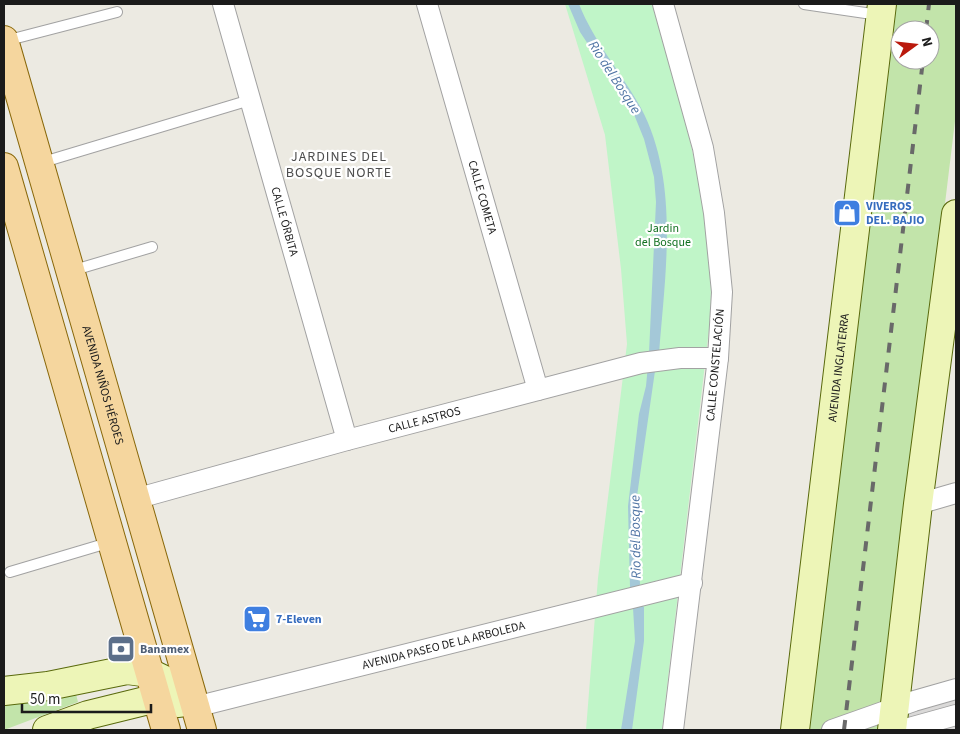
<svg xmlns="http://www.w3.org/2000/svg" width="960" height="734" font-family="'Source Sans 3',sans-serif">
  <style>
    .residential { fill: #dad9d8 }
    .grass { fill: #c2e4aa; fill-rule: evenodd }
    .park { fill: #c0f5c8 }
    .water { fill: #a4c8d8 }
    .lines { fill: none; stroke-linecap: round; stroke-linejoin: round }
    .lane-casing { stroke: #a2a2a2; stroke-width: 12 }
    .street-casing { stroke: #a2a2a2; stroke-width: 22 }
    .secondary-casing { stroke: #59690c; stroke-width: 30 }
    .primary-casing { stroke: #89680a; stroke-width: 30 }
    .lane { stroke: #fff; stroke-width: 10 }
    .street { stroke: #fff; stroke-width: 20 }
    .secondary { stroke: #edf5b7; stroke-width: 28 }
    .primary { stroke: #f5d69e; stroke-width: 28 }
    .rail { stroke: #696969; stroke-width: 4; stroke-dasharray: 10 10; stroke-linecap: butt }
    .labels { text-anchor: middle; stroke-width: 4.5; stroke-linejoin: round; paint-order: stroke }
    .street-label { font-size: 12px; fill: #1b1b1b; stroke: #fff }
    .shop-label { font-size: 12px; font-weight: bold; fill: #366cbe; stroke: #fff; text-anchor: start }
    .park-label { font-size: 12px; fill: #127121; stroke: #fff }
    .service-label { font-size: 12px; font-weight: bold; fill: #4e5e75; stroke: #fff; text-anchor: start }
    .water-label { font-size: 14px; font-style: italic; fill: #4f74a4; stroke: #fff }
    .neighbourhood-label { font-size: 14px; letter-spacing: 1px; fill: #4e4e4e; stroke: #fff }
  </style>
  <rect width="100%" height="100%" fill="#eceae2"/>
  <path class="residential" d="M956 700V730H848Z"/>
  <path class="grass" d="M893 4H956V113L881 730H807ZM900 30H930V60H900Z
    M75 690 78 702 4 730V700Z"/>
  <path class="park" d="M565 4H652C681 108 717 211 710 321L662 730H586L598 578 627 344 621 269 605 135Z"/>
  <path class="water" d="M568 4H579C594 42 621 72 641 108 680 182 665 274 659 354L649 353 656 202 654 177 644 139 633 112 580 32Z
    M656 364 636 503 640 584 637 593 630 587 628 506 639 414 646 386 648 365Z
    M638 603 644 607V641L632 730H621L635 641 633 608Z"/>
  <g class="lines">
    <defs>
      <path id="lane" d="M804 4 879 15
        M5 41 117 12
        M40 163 250 100
        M71 271 152 247
        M10 572 111 542"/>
      <g id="street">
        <path id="s1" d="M223 4 347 440"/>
        <path id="s2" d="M427 4 538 390"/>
        <path d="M663 4 703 148 714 213 722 292 718 358 673 730"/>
        <path id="s3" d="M135 499 347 440 641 363 680 358H718"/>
        <path d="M918 504 956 493"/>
        <path id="s4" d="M195 707 692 583"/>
        <path d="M832 730 914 701 956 689"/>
        <path d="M902 730 956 715"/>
      </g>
      <g id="secondary">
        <path d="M4 691 48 686 127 670 150 673 177 686 195 707"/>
        <path d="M47 730 88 715 157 698 179 703"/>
        <path id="s5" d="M795 730 882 4"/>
        <path d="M892 730 918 504 956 214"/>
      </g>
      <g id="primary">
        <path id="s6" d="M4 40 202 730"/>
        <path d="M4 167 166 730"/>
      </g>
    </defs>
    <use href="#lane" class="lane-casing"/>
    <use href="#street" class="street-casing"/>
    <use href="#secondary" class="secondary-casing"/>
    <use href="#primary" class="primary-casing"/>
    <use href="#lane" class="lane"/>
    <use href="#street" class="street"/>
    <use href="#secondary" class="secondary"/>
    <use href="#primary" class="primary"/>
    <path class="rail" d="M926 30 929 4
      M844 730 923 60"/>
  </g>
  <defs>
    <symbol id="shop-square" viewBox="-11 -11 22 22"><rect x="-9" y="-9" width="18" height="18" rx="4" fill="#3f7fe0" stroke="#fff"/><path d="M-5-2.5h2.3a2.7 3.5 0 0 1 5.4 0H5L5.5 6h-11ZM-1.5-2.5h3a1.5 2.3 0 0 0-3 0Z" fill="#fff"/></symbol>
    <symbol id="supermarket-square" viewBox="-11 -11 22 22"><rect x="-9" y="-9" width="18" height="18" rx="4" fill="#3f7fe0" stroke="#fff"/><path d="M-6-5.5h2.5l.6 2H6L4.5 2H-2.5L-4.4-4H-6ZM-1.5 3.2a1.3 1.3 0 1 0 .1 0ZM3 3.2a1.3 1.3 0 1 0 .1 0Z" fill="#fff"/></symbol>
    <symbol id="bank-square" viewBox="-11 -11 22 22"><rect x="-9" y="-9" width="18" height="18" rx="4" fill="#5c6f8a" stroke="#fff"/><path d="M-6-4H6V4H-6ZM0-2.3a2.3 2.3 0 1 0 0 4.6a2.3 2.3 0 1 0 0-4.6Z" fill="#fff"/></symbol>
  </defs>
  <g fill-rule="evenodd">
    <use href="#shop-square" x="831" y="197" width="32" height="32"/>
    <use href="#supermarket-square" x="241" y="603" width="32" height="32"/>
    <use href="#bank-square" x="105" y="633" width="32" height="32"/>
  </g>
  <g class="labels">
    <g class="street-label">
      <text dy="4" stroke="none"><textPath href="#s2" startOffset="201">CALLE COMETA</textPath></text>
      <text dy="4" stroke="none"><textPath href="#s1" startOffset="226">CALLE ÓRBITA</textPath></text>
      <text transform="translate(715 365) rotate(-85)" y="4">CALLE CONSTELACIÓN</text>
      <text dy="4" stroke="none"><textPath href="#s5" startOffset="365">AVENIDA INGLATERRA</textPath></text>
      <text dy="4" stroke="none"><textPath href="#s6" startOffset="359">AVENIDA NIÑOS HÉROES</textPath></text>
      <text dy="4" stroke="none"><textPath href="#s3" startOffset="300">CALLE ASTROS</textPath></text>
      <text dy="4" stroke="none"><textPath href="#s4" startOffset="256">AVENIDA PASEO DE LA ARBOLEDA</textPath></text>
    </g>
    <g class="shop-label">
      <text x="866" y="210">VIVEROS<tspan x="866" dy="14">DEL. BAJIO</tspan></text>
      <text x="276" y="623">7-Eleven</text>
    </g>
    <g class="park-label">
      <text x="663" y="232">Jardin<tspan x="663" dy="14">del Bosque</tspan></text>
    </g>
    <g class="service-label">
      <text x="140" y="653">Banamex</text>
    </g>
    <g class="water-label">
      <text transform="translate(615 77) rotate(57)" y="5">Rio del Bosque</text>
      <text transform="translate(635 537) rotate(-91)" y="5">Rio del Bosque</text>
    </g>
    <g class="neighbourhood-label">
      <text x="339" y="161">JARDINES DEL<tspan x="339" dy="16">BOSQUE NORTE</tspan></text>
    </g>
  </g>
  <rect width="960" height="734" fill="none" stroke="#1b1b1b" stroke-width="10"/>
  <g transform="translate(915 45) rotate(75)"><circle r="24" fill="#ffffff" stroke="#a4a4a4"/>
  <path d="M0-4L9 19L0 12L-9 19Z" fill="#ba190d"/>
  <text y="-8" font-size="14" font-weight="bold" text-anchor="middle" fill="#1b1b1b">N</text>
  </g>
  <path d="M22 704v8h129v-8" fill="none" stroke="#1b1b1b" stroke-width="2.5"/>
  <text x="30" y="704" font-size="15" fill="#1b1b1b" stroke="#ffffff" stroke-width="4" paint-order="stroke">50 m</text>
</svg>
